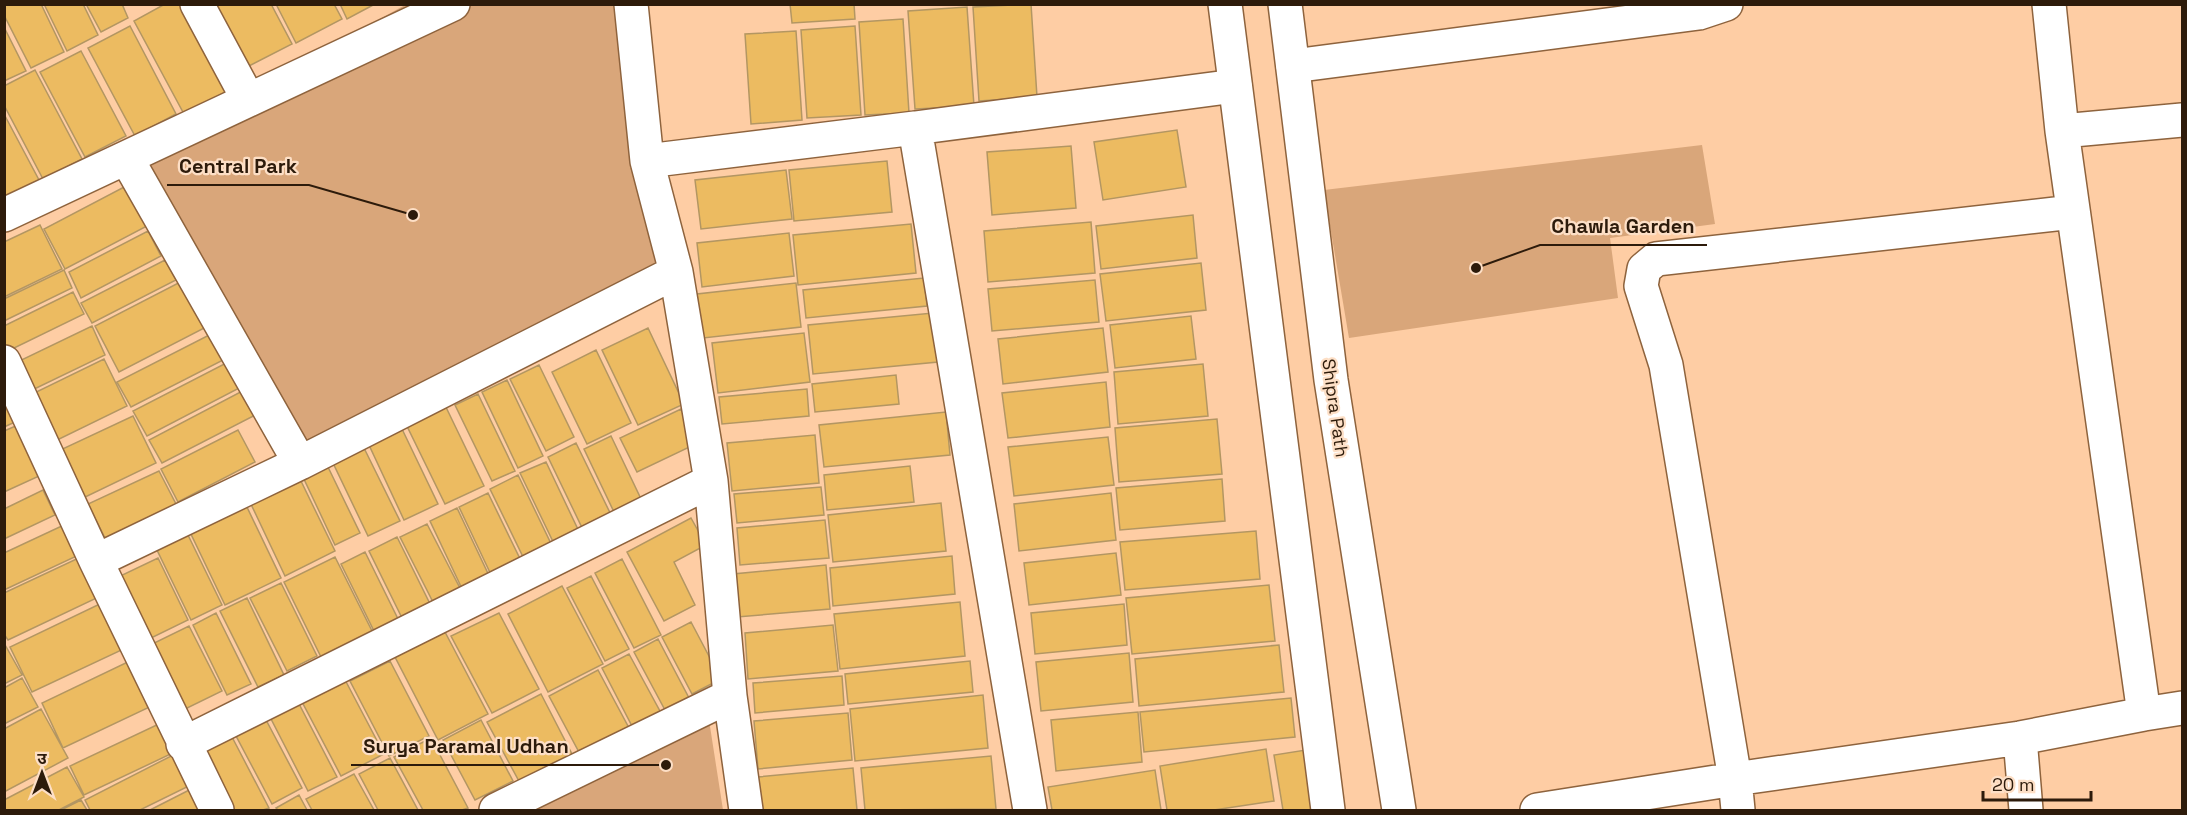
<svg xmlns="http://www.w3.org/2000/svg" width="2187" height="815" font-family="'Space Grotesk','Noto Sans Devanagari',sans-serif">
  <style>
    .green { fill: #d9a67a }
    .building { fill: #ecbb61; stroke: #b39662; stroke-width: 1.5 }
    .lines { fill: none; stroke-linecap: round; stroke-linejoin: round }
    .minor-casing { stroke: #8e633d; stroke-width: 36 }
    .tertiary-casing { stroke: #8e633d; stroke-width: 36 }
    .minor { stroke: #fff; stroke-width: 33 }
    .tertiary { stroke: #fff; stroke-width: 33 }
    .labels { text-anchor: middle; stroke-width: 4.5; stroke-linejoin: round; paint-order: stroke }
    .street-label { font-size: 18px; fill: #2d1b0b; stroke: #fddfc6 }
    .leader { fill: none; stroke: #2d1b0b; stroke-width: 2 }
    .callout-dot { fill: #2d1b0b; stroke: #fddfc6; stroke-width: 2 }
    .callout-label { font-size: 20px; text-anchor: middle; font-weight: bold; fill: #2d1b0b; stroke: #fddfc6; stroke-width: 4.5; stroke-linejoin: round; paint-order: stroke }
  </style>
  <rect width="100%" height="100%" fill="#fecda4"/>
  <path class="green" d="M405 5H636L676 272 300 463 127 159Z
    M1702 145 1715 224 1610 238 1618 298 1349 338 1324 190Z
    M709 720 723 810H525Z"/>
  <path class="building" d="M4 4H41L64 52 31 68 4 15Z
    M44 4H83L98 35 67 51Z
    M86 4H122L128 18 101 32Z
    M165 4H189L233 88 184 114 134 21Z
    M209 4H271L292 44 243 69Z
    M276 4H334L342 19 296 43Z
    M340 4H375L347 19Z
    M790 4H854L855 19 792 23Z
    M1031 4 1037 97 979 101 973 7Z
    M967 7 974 106 915 109 908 11Z
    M903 19 909 113 865 115 859 22Z
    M130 26 176 114 135 136 88 48Z
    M855 26 861 115 807 118 801 30Z
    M4 27 26 71 4 81Z
    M796 31 802 120 751 124 745 34Z
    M81 51 126 136 85 157 40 72Z
    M35 70 82 159 43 179 4 105V86Z
    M4 114 39 180 4 198Z
    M1177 130 1186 187 1103 200 1094 142Z
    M1071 146 1076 208 992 215 987 152Z
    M887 161 892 212 794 221 789 170Z
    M786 170 792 219 701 229 695 180Z
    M126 186 147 226 65 269 44 229Z
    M1193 215 1197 258 1101 269 1096 226Z
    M1091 222 1095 273 988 282 984 231Z
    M911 224 916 273 798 285 793 235Z
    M40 225 62 269 4 297V242Z
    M148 231 161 256 81 298 69 272Z
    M789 233 794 276 702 287 697 243Z
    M165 260 176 280 92 323 81 303Z
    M1201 263 1206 310 1106 321 1100 274Z
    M64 270 72 288 4 321V299Z
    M190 277 214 323 119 372 95 326Z
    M924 278 927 306 806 318 803 290Z
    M1095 280 1099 322 992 331 988 289Z
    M796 283 801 327 703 338 697 294Z
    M73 292 84 314 8 351 4 343V326Z
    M933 313 938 362 813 374 808 325Z
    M1191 316 1196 359 1115 368 1110 325Z
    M92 326 105 355 26 393 11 365Z
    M648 328 684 404 638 425 602 350Z
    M1103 328 1108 372 1003 384 998 339Z
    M217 331 231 356 131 407 117 382Z
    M804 333 810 382 718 393 712 343Z
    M596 350 631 423 587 444 552 372Z
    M104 359 127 406 49 444 26 397Z
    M234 359 247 384 147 436 133 411Z
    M1203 364 1208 416 1118 424 1114 372Z
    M539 365 574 437 546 451 510 379Z
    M896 375 899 404 815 412 812 384Z
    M4 377 24 418 4 427Z
    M507 380 543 456 518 468 482 392Z
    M1106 382 1110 427 1008 438 1002 393Z
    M250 387 263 411 162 463 149 440Z
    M807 389 809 416 722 424 719 397Z
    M478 394 515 471 492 481 455 405Z
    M443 401 484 486 445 504 404 420Z
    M681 409 698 443 637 472 620 438Z
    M946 412 950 455 824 467 819 425Z
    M133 416 156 463 79 500 56 452Z
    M1217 419 1222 474 1119 482 1115 428Z
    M25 422 48 472 4 492V431Z
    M402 429 438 504 404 520 369 445Z
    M238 430 255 462 178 502 161 469Z
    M815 435 819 483 732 491 727 443Z
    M611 436 641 499 614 512 584 449Z
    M1108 437 1114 485 1014 496 1008 447Z
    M576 443 615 523 586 536 548 457Z
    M364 448 400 521 368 536 333 463Z
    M546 462 583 540 558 552 520 473Z
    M327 465 360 533 335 545 303 477Z
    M910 466 914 502 827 510 824 475Z
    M159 471 177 506 106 540 88 504Z
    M518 475 555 552 527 565 490 489Z
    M299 477 335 551 285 576 249 500Z
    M1222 479 1225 521 1120 530 1116 488Z
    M821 487 824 515 737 523 734 494Z
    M43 490 55 515 4 539V509Z
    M488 493 524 567 494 581 459 507Z
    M1111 493 1116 540 1019 551 1014 504Z
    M245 503 281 578 225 605 189 530Z
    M941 503 946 551 833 562 828 515Z
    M457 508 492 582 465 595 430 521Z
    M691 518 706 545 674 562 695 605 664 621 627 552Z
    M825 520 829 558 740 565 737 528Z
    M66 524 81 554 4 590V553Z
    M427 524 464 596 437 610 400 537Z
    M1256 531 1260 579 1125 590 1120 542Z
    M187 533 222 605 191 620 156 548Z
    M397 537 433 610 405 624 369 551Z
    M365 552 400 623 376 635 341 564Z
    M1116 553 1121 595 1029 605 1024 563Z
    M85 555 103 595 8 640 4 634V593Z
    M952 556 955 594 833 606 830 568Z
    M335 557 374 635 323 661 284 582Z
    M158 558 188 620 147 640 116 578Z
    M622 559 661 635 634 648 595 573Z
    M826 565 830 609 737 617 733 574Z
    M591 576 629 649 605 661 567 588Z
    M281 583 317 656 287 671 250 598Z
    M1269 585 1275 641 1132 654 1126 598Z
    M562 586 603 664 548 692 508 614Z
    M247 598 284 675 258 687 220 611Z
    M106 601 128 647 32 692 10 647Z
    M960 602 965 656 840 669 834 614Z
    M1124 604 1127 645 1035 654 1031 613Z
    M216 613 251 684 227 695 193 625Z
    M499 613 539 689 492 713 451 636Z
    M691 622 721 679 692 694 662 637Z
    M833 625 838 671 748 679 745 633Z
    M189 626 222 691 179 712 146 647Z
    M445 632 488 714 438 740 395 657Z
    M658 639 689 698 665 710 634 652Z
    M4 643 22 675 4 684Z
    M1279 645 1284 692 1139 706 1135 659Z
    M1129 653 1133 702 1041 711 1036 662Z
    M629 654 661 713 633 728 602 668Z
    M134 659 156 704 63 748 42 703Z
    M390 661 429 736 389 756 350 681Z
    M970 661 973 692 848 704 845 674Z
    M598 670 629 728 580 754 549 696Z
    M343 676 384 754 341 776 300 698Z
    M842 676 844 705 755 713 753 683Z
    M22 678 38 707 4 724V688Z
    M541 694 573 756 520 783 487 722Z
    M983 695 988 748 855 761 850 709Z
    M1291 698 1295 737 1144 752 1140 712Z
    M297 700 337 777 308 791 269 715Z
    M41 709 68 758 4 792V729Z
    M1138 712 1142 762 1056 771 1051 720Z
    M848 713 852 760 758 769 754 721Z
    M265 718 302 788 272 804 235 734Z
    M481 720 513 781 475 800 443 740Z
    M163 722 177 751 84 795 70 766Z
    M232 737 269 808 263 810H219L192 758Z
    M431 738 468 808 462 810H423L394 757Z
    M1266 749 1274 801 1214 810H1167L1160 766Z
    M1312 749 1321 810H1283L1274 755Z
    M179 752 195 783 140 810H90L85 800Z
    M991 756 996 809 865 810 861 768Z
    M390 758 418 810H378L359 774Z
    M67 767 84 797 59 810H4V800Z
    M853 768 857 810H762L758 777Z
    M1155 770 1161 810H1052L1048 787Z
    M354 774 374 810H312L306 799Z
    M199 785 212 810H150Z
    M299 795 307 810H278L276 808Z
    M81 800 87 810H61Z"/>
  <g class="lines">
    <defs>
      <path id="minor" d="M197 4 248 99
        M631 4 647 161 676 272 711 481 730 696 746 810
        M2049 4 2062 131 2182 120
        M1293 66 1699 13 1726 4
        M915 128 1235 86
        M2062 131 2144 714 2182 708
        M127 159 300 463
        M647 161 915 128 1030 810
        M2073 212 1656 259 1644 269 1641 286 1666 365 1735 779 2020 738 2144 714
        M4 215 453 4
        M4 362 96 561 217 810
        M96 561 300 463 676 272
        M2020 738 2026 810
        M183 744 711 481
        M496 810 730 696
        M1537 810 1735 779 1738 810"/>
      <path id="tertiary" d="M1225 4 1328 810
        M1285 4 1331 380 1399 810"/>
    </defs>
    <use href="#minor" class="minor-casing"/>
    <use href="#tertiary" class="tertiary-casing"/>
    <use href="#minor" class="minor"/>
    <use href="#tertiary" class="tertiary"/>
  </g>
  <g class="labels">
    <g class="street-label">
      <text transform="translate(1335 408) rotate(82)" y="6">Shipra Path</text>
    </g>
  </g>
  <path class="leader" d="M413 215L309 185H167M1476 268L1540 245H1707M666 765L581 765H351"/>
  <g class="callout-dot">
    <circle cx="413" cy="215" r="6"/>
    <circle cx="1476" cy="268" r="6"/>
    <circle cx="666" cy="765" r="6"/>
  </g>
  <g class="callout-label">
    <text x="238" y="173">Central Park</text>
    <text x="1623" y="233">Chawla Garden</text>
    <text x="466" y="753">Surya Paramal Udhan</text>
  </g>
  <rect width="2187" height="815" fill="none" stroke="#2d1b0b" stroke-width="12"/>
  <g transform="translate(42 773)" stroke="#fddfc6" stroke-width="4.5" paint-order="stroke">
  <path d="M0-4.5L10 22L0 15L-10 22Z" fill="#2d1b0b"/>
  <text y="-9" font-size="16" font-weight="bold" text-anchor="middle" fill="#2d1b0b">उ</text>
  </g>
  <path d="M1983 791v9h108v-9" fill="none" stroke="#2d1b0b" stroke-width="3"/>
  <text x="1992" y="791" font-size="18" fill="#2d1b0b" stroke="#fddfc6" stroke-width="4.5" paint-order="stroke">20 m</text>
</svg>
